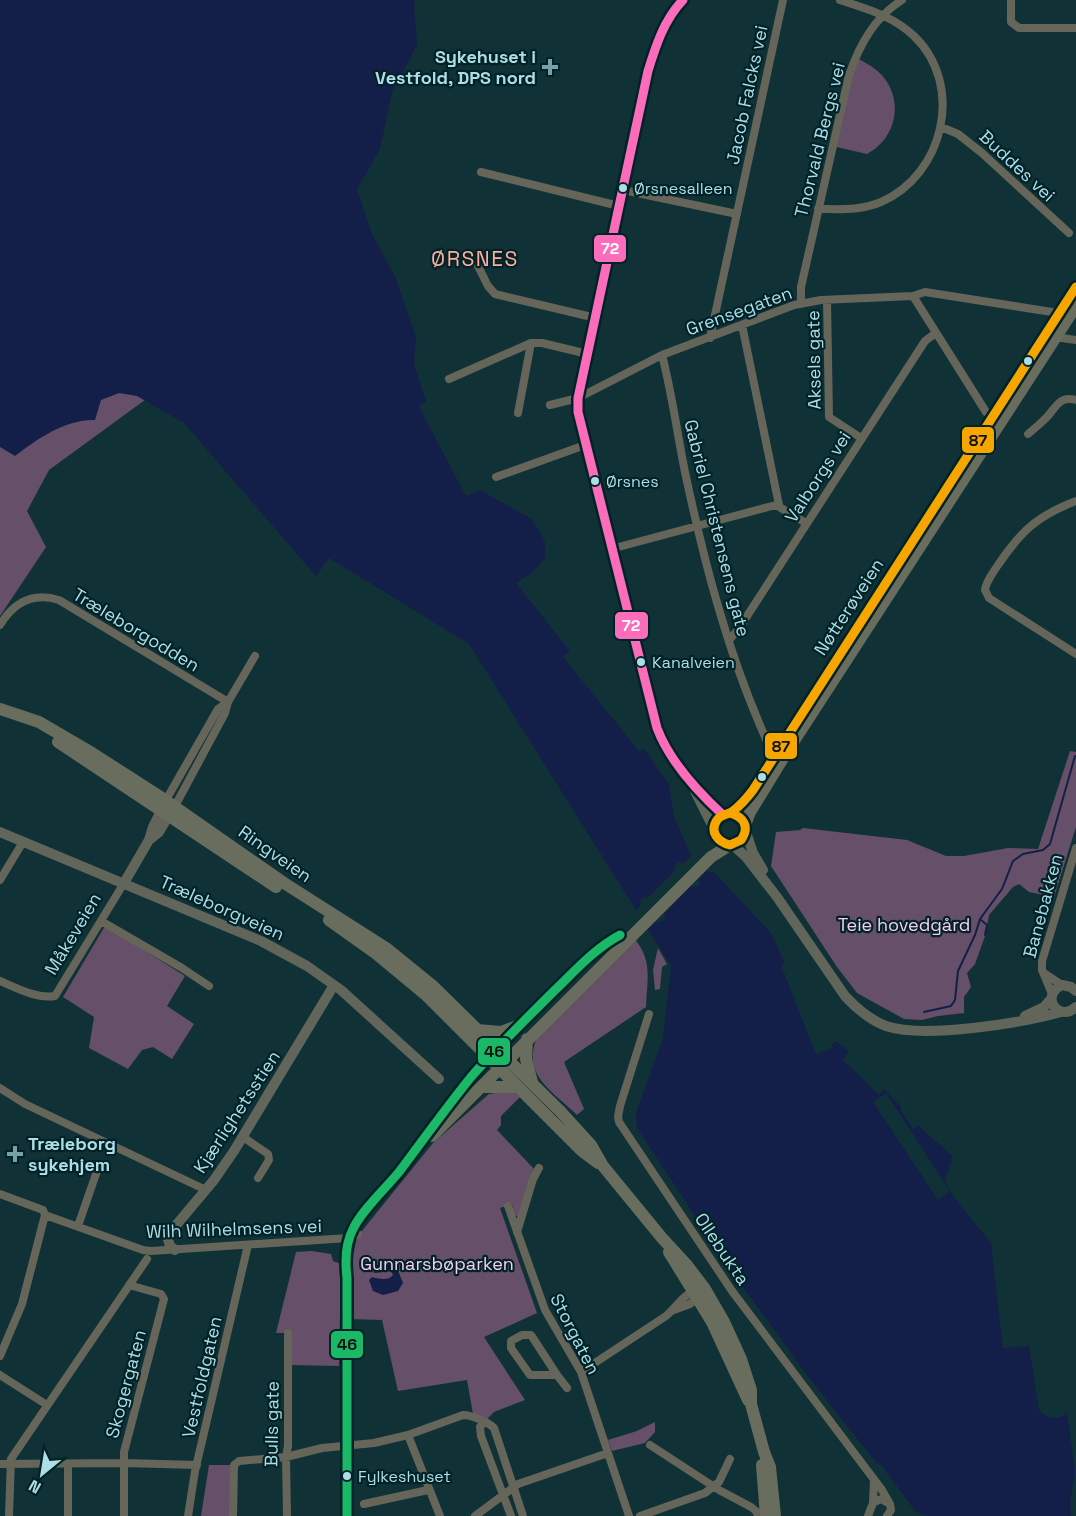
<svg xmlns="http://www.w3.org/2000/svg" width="1076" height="1516" font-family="'Space Grotesk',sans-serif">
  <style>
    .green { fill: #664f68 }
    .water { fill: #131f48; fill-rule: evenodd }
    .pier { fill: #103237 }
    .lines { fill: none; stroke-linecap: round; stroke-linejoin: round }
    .stream { stroke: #131f48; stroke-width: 2 }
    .street { stroke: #656659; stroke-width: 8 }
    .secondary { stroke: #62665a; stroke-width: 10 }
    .primary { stroke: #696d5d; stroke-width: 12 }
    .bus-1-casing { stroke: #012328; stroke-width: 14 }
    .bus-2-casing { stroke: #012328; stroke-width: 14 }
    .bus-3-casing { stroke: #012328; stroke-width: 14 }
    .bus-1 { stroke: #fb6dba; stroke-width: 9 }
    .bus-2 { stroke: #f7a600; stroke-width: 9 }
    .bus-3 { stroke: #1ab867; stroke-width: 9 }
    .poi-dot { fill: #77a1a9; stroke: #012328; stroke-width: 2 }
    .bus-dot { fill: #afdde6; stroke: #012328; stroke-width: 2 }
    .labels { text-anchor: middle; stroke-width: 4.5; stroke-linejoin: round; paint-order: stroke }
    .bus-label { font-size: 16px; fill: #afdde6; stroke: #012328; text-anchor: start }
    .poi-label { font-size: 18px; font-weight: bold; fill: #afdde6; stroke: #012328; text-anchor: end }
    .street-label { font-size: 18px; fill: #afdde6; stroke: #012328 }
    .park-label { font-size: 18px; fill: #f8cdf3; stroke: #012328 }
    .quarter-label { font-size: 21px; letter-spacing: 1.5px; fill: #ffad9e; stroke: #012328 }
    .line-badge { stroke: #012328; stroke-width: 2 }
    .badge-label { font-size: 16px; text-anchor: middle; font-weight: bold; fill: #fff }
    .pale-badge-label { font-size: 16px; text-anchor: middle; font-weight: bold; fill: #111 }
  </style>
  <rect width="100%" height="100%" fill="#103237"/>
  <path class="green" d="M855 57C866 63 878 69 885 79 904 105 894 140 867 154L832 146Z
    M0 286 149 397 49 470 27 511 46 547 0 616Z
    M1070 751 1076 752V827L1054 897 1029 892 1019 884 1013 887 989 915 985 936 975 964 967 973 971 987 964 997V1013L938 1016 922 1020 904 1019 857 993 837 967 771 866 776 832 800 830 803 828 907 840 946 856H964L1008 848 1038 849Z
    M105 926 185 976 167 1006 194 1024 172 1059 153 1047 142 1050 128 1069 89 1048 94 1017 63 997Z
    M634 938C653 961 647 978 646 1007L564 1062 584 1109 577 1115C551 1090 520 1074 538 1035Z
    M658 948 667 964 662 967 660 989 655 990 653 970Z
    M502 1092 515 1093 520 1097 501 1116V1125L497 1130 534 1169 518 1217 514 1214 512 1204 500 1208 537 1313 484 1337 525 1400 494 1412 487 1419 473 1414 467 1380 398 1391 382 1320 349 1319 351 1264 357 1237 433 1143 489 1094Z
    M312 1251 331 1254 333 1261 341 1264 339 1366 291 1365 289 1333H276L296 1252Z
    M655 1422V1432L645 1443 612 1451 608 1440 637 1431Z
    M209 1465H234L233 1516H201Z"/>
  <path class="water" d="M0 0H414L417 45 392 92 380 149 357 189 372 234 395 276 416 337 414 364 426 401 419 407 466 496 480 490 532 519 545 541V558L532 573 516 583 570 651 563 657 639 751 644 749 669 784 674 817 690 853 709 872H714L771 933 785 963 781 965 816 1054 833 1048 831 1045 836 1041 849 1051 843 1060 879 1095 884 1089 901 1107V1110L913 1129 918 1126 953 1156 945 1180 953 1196 991 1243 1003 1348 1029 1346 1039 1410C1047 1419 1058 1421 1067 1412L1075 1472 1070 1502 1071 1516H928L916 1512 879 1462 877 1464 807 1375 734 1275 637 1128 636 1113 663 1038 671 966 469 644 329 558 316 576 184 423 137 396 119 393 101 400 95 420C66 419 37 439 15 456L0 447ZM886 1093 950 1191 938 1200 873 1102Z
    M377 1265H393L397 1268 403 1283 398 1291 383 1295 373 1291 369 1280 372 1277C380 1279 388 1281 393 1275L391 1271 374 1273 373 1268Z"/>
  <path class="pier" d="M694 853 709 868 698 880 700 884 695 888 691 886 664 914 665 918 661 922 657 921 646 931 634 912 641 905 640 901 644 897 648 898 675 871 674 867 679 862 683 864Z"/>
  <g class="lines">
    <path class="stream" d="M981 920 987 925 985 935
      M924 1012 951 1006 955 1000 958 971 975 935 980 919 1002 889 1013 861 1023 854 1043 850 1050 844 1075 756"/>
    <path class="street" d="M1011 0V22L1019 28H1076
      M941 127 958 134 982 153 1069 233
      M481 172 619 206
      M623 190 737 214
      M818 209C840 209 860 211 881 202 944 175 965 85 914 36 893 16 867 9 840 0
      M478 266 488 286 495 294 596 318
      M913 296 986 412 993 417
      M827 300 829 417 861 438
      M801 304V287L849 75C860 44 874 18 902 0
      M742 325 779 505
      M1055 337 1076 340
      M710 338 783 0
      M662 355C672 393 677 433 685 472 704 562 728 654 766 739
      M449 379 531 343H542L588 354
      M578 398 648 71C656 45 664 20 683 0
      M550 405 578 398 662 355 794 305 821 300 913 296 925 292 1052 312
      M518 413 531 343
      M1028 434C1034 429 1040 424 1046 418 1056 408 1059 395 1076 400
      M496 477 585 445
      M1076 501C1037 516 1021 531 998 565 993 573 986 581 985 590L989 598 1076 654
      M611 549 776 505 806 523
      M0 625C14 602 33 592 59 600L228 702
      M729 640 738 630 925 341 936 333
      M166 800 218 709 228 702
      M175 806 225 713 228 702 255 656
      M0 880 23 842
      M101 921 182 968 209 986
      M1044 973 1062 985
      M0 981C16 988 37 999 55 996L124 883
      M1052 994 1042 970V961L1076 848
      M649 1014 620 1106 618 1117 619 1122 732 1291 882 1490 890 1504
      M0 1088 25 1104 206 1190
      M243 1137 268 1154 269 1160 258 1178
      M0 1194 43 1210 45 1215 143 1250 151 1251 349 1238 358 1234
      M508 1206 545 1310 581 1372 629 1516
      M78 1226 97 1171
      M517 1232 533 1179 539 1168
      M674 1310 690 1304 699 1297
      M0 1356 22 1304 45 1215
      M581 1372 666 1316C676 1308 683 1294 696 1291
      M0 1375 47 1405
      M557 1375 531 1335H522L511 1341V1348L530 1375H557L567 1388
      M483 1423 480 1427 481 1436 511 1516
      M408 1435 440 1516
      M650 1445 719 1490 751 1507 756 1511 758 1516
      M0 1464 124 1463 197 1465
      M68 1464V1516
      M873 1503 874 1480
      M364 1504 428 1490
      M9 1516 11 1459 147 1259
      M124 1516V1452L164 1299 161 1294 129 1285
      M188 1516 195 1471 248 1245
      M233 1516 234 1465 239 1461 286 1457 322 1448 374 1443 408 1435 463 1415C472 1415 488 1422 494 1428L523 1516
      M287 1516 286 1457 288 1446V1333
      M475 1516 518 1484 608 1453
      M640 1516 705 1493 719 1482 730 1459
      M868 1516 873 1503 881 1499 890 1504 891 1510 887 1516"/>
    <path class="secondary" d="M578 398 579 420 657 728C669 760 698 792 723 815
      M695 791 714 829
      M0 832 261 941 307 966 341 990 439 1079
      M746 832 753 853 763 870
      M149 840 159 832 172 810
      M733 845 746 857 777 897 845 996C857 1009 870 1020 886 1026 924 1039 1022 1023 1061 1012
      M124 883 149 840 153 827 165 803
      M1076 991 1071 987 1062 985C1039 996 1059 1023 1076 1007
      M1025 1016 1044 1007 1051 999
      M175 1250 170 1246 167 1236 214 1180 234 1151 334 985"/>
    <path class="primary" d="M0 709 39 722 92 753 159 796 284 883 386 948 434 987 560 1111 591 1145 603 1166 662 1238 686 1264 705 1289 724 1322 741 1359 751 1390V1404L764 1452 770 1467 775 1516
      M58 742 276 887
      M730 813C744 817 750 827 741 840L730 845C718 842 709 832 717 820 721 814 728 815 733 811 741 805 747 798 753 790L1076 287
      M745 825 750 812 788 750 1076 306
      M329 920 374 952 427 996 582 1151 598 1163
      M477 1030 501 1032 517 1026
      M527 1039 526 1059 532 1082
      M482 1087H518
      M432 1136 711 857 730 845
      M669 1252 712 1322 748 1400
      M762 1465 766 1516
      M347 1516V1278C345 1261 345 1244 353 1229 362 1210 385 1189 399 1172 423 1140 446 1108 471 1077 497 1047 526 1019 554 991 575 971 594 949 620 935"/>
    <defs>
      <path id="bus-1" d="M683 0C664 20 656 45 648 71L578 398V412L657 728C669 760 698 792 723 815"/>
      <path id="bus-2" d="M730 813C744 817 750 827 741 840L730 845C718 842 709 832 717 820 721 814 728 815 733 811 741 805 747 798 753 790L1076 287"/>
      <path id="bus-3" d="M347 1516V1278C345 1261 345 1244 353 1229 362 1210 385 1189 399 1172 423 1140 446 1108 471 1077 497 1047 526 1019 554 991 575 971 594 949 620 935"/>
    </defs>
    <use href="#bus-1" class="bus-1-casing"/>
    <use href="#bus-2" class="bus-2-casing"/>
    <use href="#bus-3" class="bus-3-casing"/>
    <use href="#bus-1" class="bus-1"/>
    <use href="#bus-2" class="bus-2"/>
    <use href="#bus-3" class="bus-3"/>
  </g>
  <g class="poi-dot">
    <path d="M547 58h6v6h6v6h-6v6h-6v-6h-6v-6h6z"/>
    <path d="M12 1145h6v6h6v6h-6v6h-6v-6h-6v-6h6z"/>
  </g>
  <g class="bus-dot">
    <circle cx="623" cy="188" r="5"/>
    <circle cx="1028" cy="361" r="5"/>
    <circle cx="595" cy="481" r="5"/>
    <circle cx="641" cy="662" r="5"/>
    <circle cx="762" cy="777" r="5"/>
    <circle cx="347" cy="1476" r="5"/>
  </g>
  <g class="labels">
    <g class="bus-label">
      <text x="634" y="194">Ørsnesalleen</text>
      <text x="606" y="487">Ørsnes</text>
      <text x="652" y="668">Kanalveien</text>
      <text x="358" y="1482">Fylkeshuset</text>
    </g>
    <g class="poi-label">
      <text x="536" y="63">Sykehuset i<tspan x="536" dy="21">Vestfold, DPS nord</tspan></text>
      <text x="28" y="1150" text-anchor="start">Træleborg<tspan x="28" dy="21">sykehjem</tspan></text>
    </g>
    <g class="street-label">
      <text transform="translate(747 95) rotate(-78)" y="6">Jacob Falcks vei</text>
      <text transform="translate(820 140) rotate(-76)" y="6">Thorvald Bergs vei</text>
      <text transform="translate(1017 166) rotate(43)" y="6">Buddes vei</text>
      <text transform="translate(739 311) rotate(-20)" y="6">Grensegaten</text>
      <text transform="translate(814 360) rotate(-91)" y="6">Aksels gate</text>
      <text transform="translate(818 477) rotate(-57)" y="6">Valborgs vei</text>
      <text transform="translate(717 528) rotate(76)" y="6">Gabriel Christensens gate</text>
      <text transform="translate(849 607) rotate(-57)" y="6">Nøtterøveien</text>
      <text transform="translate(136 630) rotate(31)" y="6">Træleborgodden</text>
      <text transform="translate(275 854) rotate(35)" y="6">Ringveien</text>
      <text transform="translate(1043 906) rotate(-75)" y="6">Banebakken</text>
      <text transform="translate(222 908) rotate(24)" y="6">Træleborgveien</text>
      <text transform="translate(73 934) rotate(-59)" y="6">Måkeveien</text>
      <text transform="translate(237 1112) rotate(-57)" y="6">Kjærlighetsstien</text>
      <text transform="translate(234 1229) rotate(-2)" y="6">Wilh Wilhelmsens vei</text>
      <text transform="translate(722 1249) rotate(56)" y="6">Ollebukta</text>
      <text transform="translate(575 1334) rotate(63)" y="6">Storgaten</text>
      <text transform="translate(202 1377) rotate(-77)" y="6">Vestfoldgaten</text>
      <text transform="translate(126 1384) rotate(-75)" y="6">Skogergaten</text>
      <text transform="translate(272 1424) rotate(-89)" y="6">Bulls gate</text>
    </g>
    <g class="park-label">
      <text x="904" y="931">Teie hovedgård</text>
      <text x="437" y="1270">Gunnarsbøparken</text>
    </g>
    <g class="quarter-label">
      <text x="475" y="266">ØRSNES</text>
    </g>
  </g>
  <g class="line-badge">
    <rect x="593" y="234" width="34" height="29" rx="6" fill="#fb6dba"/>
    <rect x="961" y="426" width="34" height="28" rx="6" fill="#f7a600"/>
    <rect x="614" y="611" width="35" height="29" rx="6" fill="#fb6dba"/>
    <rect x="764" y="732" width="34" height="28" rx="6" fill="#f7a600"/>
    <rect x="477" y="1037" width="34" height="29" rx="6" fill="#1ab867"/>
    <rect x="330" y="1330" width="34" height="29" rx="6" fill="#1ab867"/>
  </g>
  <g class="badge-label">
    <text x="610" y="254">72</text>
    <text x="631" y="631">72</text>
  </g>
  <g class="pale-badge-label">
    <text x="978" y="446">87</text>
    <text x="781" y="752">87</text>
    <text x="494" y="1057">46</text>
    <text x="347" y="1350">46</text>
  </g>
  <g transform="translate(42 1474) rotate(210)" stroke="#012328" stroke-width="4.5" paint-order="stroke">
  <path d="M0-4.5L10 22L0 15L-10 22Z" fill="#afdde6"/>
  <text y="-9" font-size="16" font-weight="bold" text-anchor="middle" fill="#afdde6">N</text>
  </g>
</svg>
